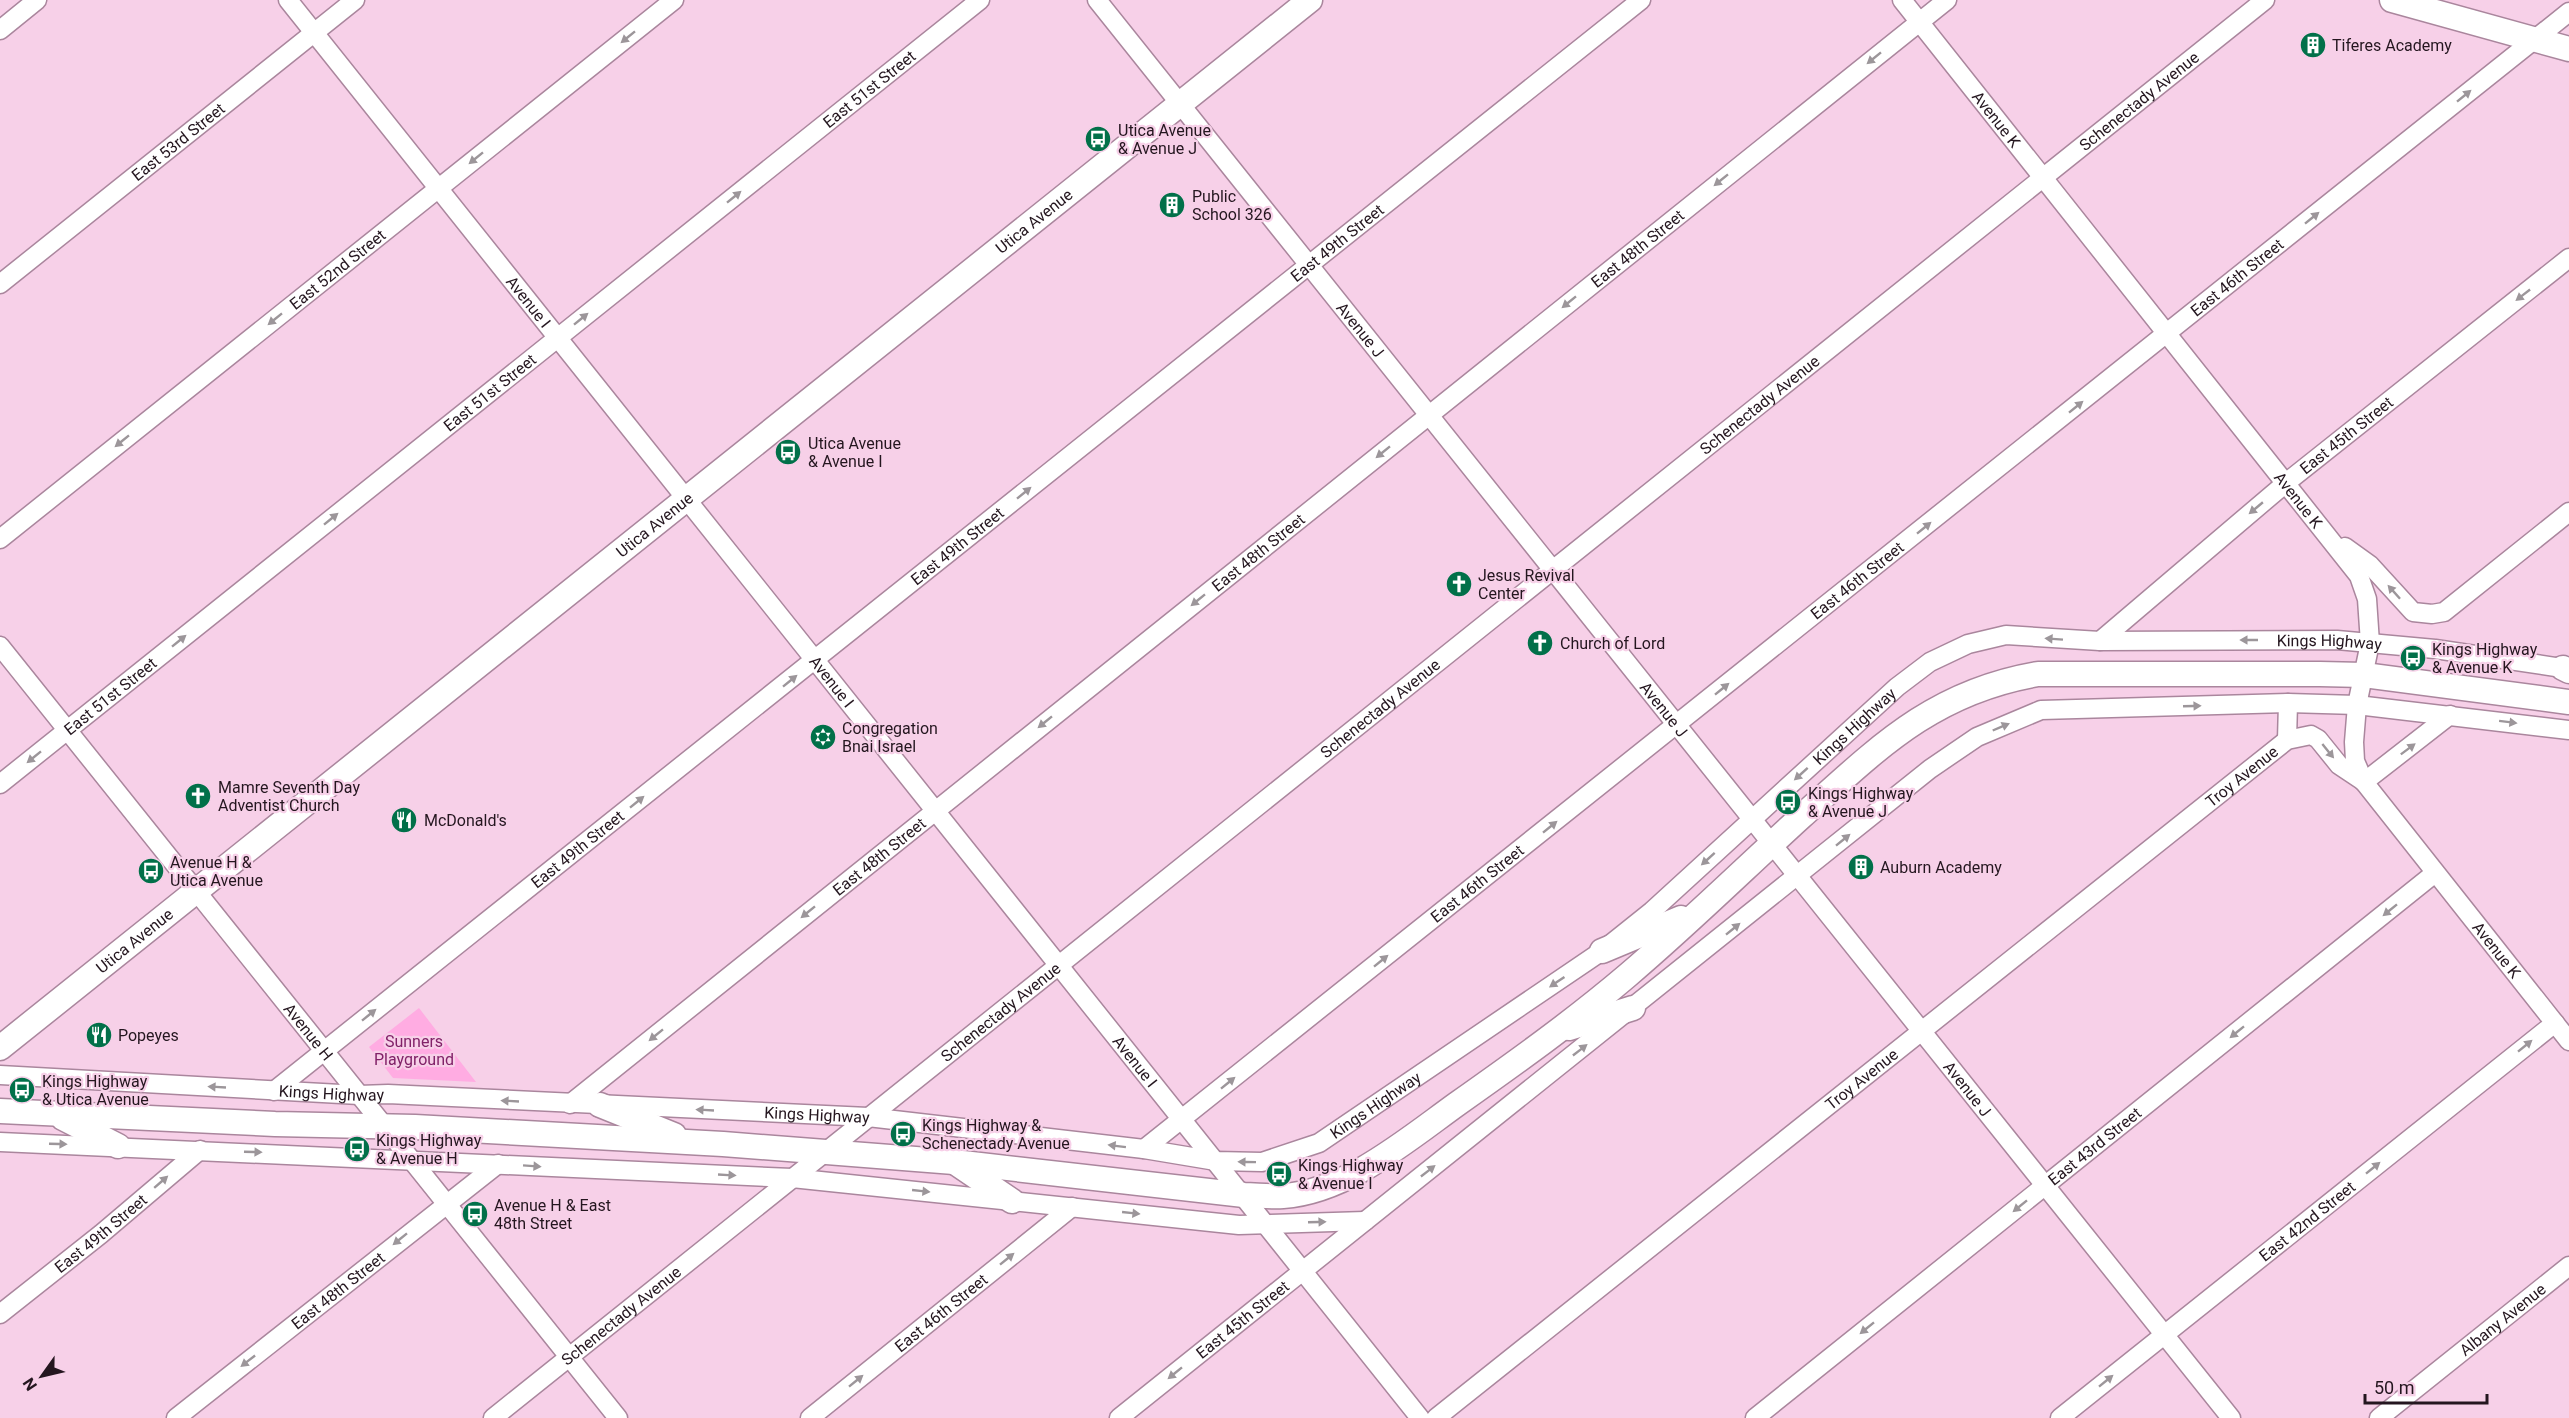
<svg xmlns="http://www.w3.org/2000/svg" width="2569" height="1418" font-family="Roboto,sans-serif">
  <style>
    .park { fill: #fface2 }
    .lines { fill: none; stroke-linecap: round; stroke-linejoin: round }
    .minor-casing { stroke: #aa869d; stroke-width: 21 }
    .major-casing { stroke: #aa869d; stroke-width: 27 }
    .minor { stroke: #fff; stroke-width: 18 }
    .major { stroke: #fff; stroke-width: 24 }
    .oneway { fill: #9c969a }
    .labels { text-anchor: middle; stroke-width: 4.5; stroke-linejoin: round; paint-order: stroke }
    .poi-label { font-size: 16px; fill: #24161f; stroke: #f7d0e8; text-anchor: start }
    .street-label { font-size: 16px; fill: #24161f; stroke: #f7d0e8 }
    .park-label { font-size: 16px; fill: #812268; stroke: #f7d0e8 }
  </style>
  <rect width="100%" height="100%" fill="#f7d0e8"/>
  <path class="park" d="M419 1008 476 1082 393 1078 369 1047Z"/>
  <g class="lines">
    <defs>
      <g id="minor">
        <path id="s1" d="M288 0 1420 1418"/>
        <path id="s2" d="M1097 0 2231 1418"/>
        <path id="s3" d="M1902 0 2359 576 2367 599 2370 643 2357 705 2354 742 2355 761 2364 782 2569 1041"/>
        <path d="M0 30 37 0"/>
        <path id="s4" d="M0 284 355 0"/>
        <path id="s5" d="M0 539 674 0"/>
        <path d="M2345 547 2370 565 2413 612 2432 614 2444 612 2569 512"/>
        <path id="s6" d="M2100 641 2287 482 2569 258"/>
        <path id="s7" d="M0 646 618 1418"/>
        <path d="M2287 740 2288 703"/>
        <path d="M2364 782 2450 715"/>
        <path id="s8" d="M0 784 980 0"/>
        <path id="s9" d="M0 1075 359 1095 388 1094 868 1117 1144 1149 1216 1161 1262 1162 1319 1143 1602 951 1652 911 1897 687 1930 662 1968 644 2006 635 2100 641 2337 640 2435 649 2569 669"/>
        <path id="s10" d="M274 1091 1641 0"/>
        <path id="s11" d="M570 1104 1947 0"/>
        <path d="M0 1142 792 1178 1239 1225 1365 1221"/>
        <path id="s12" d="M1144 1149 2569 12"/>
        <path id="s13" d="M0 1314 101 1234 200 1150"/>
        <path id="s14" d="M176 1418 498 1164"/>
        <path id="s15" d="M493 1418 2265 0"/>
        <path id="s16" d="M810 1418 1072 1207"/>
        <path id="s17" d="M1119 1418 1930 769 1977 737 2041 710 2288 703 2357 705 2569 730"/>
        <path id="s18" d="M1436 1418 2287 740 2311 735 2318 739 2339 765 2363 781"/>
        <path id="s19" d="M1755 1418 2435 873"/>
        <path id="s20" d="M2060 1418 2555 1023"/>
        <path id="s21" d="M2379 1418 2569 1266"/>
      </g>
      <g id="major">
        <path d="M2392 0 2569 49"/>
        <path d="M2563 668 2569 671"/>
        <path d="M1602 951 1681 918"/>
        <path d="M1569 1028 1633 1008"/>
        <path id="s22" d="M0 1048 1310 0"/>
        <path d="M600 1105 674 1135"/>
        <path d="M0 1111 275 1124 415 1127 723 1144 954 1162 1244 1195C1256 1195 1270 1197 1283 1196 1346 1192 1407 1140 1457 1104 1515 1063 1574 1021 1628 975 1687 925 1743 870 1801 817 1877 749 1932 692 2038 674H2320L2364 675 2569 702"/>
        <path d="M63 1118 118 1146"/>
        <path d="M956 1163 1012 1201"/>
      </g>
    </defs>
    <use href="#minor" class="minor-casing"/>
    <use href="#major" class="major-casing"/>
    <use href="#minor" class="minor"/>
    <use href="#major" class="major"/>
  </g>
  <defs><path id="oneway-solid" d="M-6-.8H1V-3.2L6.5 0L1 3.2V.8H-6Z" transform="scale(1.5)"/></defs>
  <g class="oneway">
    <use href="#oneway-solid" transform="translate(628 37) rotate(141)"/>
    <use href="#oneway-solid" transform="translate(1874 58) rotate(141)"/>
    <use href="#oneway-solid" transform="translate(2464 96) rotate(-39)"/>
    <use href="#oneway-solid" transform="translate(476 158) rotate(141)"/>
    <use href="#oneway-solid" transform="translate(1721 180) rotate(141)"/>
    <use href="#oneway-solid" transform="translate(734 197) rotate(-39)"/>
    <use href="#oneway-solid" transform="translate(2312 218) rotate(-39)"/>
    <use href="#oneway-solid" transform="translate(2523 295) rotate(142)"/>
    <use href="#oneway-solid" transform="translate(1569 302) rotate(141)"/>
    <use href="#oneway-solid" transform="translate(275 319) rotate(141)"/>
    <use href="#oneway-solid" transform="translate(581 319) rotate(-39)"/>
    <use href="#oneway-solid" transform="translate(2076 407) rotate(-39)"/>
    <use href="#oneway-solid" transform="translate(122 441) rotate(141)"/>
    <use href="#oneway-solid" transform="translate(1383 452) rotate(141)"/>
    <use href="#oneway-solid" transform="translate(1024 493) rotate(-39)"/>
    <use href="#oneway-solid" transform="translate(2256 508) rotate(140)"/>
    <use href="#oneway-solid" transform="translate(331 519) rotate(-39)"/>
    <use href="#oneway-solid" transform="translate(1924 528) rotate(-39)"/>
    <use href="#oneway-solid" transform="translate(2394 592) rotate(-132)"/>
    <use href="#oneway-solid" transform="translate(1198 600) rotate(141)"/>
    <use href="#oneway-solid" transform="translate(2054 639) rotate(-176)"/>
    <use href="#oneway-solid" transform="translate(2249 640) rotate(180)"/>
    <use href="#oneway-solid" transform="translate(179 641) rotate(-39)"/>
    <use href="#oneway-solid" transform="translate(790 681) rotate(-39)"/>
    <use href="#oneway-solid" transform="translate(1722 689) rotate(-39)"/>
    <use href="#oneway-solid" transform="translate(2192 706) rotate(-2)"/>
    <use href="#oneway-solid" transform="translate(1045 722) rotate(141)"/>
    <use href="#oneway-solid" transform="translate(2508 722) rotate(7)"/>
    <use href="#oneway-solid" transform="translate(2001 727) rotate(-23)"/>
    <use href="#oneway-solid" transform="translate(2408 749) rotate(-37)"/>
    <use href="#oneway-solid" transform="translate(2328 751) rotate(51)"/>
    <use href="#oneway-solid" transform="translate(34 757) rotate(141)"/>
    <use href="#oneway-solid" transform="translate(1801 774) rotate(138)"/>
    <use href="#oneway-solid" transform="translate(637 802) rotate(-39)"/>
    <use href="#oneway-solid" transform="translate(1550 827) rotate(-39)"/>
    <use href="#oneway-solid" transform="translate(1843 840) rotate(-39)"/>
    <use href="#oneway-solid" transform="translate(1708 859) rotate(138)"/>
    <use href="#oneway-solid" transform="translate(2390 910) rotate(141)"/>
    <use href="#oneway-solid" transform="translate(808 912) rotate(141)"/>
    <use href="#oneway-solid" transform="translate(1733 929) rotate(-39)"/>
    <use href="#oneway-solid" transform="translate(1381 961) rotate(-39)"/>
    <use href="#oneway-solid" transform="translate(1557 982) rotate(146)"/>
    <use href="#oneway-solid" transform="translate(369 1015) rotate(-39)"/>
    <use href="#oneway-solid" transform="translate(2237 1032) rotate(141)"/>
    <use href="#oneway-solid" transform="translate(656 1035) rotate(141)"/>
    <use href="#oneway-solid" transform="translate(2525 1046) rotate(-39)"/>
    <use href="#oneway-solid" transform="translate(1580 1050) rotate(-38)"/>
    <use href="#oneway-solid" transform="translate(1228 1083) rotate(-39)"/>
    <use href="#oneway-solid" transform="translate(217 1087) rotate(-177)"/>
    <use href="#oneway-solid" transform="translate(510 1101) rotate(-177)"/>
    <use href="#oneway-solid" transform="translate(705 1110) rotate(-177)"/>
    <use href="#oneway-solid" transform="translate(58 1144) rotate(2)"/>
    <use href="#oneway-solid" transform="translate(1117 1146) rotate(-173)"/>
    <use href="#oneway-solid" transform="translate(253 1152) rotate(2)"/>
    <use href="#oneway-solid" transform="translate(1247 1162) rotate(-179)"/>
    <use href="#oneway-solid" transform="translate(532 1166) rotate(4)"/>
    <use href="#oneway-solid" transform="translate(2373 1168) rotate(-39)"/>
    <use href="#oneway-solid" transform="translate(1428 1171) rotate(-38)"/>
    <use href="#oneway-solid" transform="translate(727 1175) rotate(3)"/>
    <use href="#oneway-solid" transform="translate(161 1182) rotate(-41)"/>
    <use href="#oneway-solid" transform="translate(921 1191) rotate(6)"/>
    <use href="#oneway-solid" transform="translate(2020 1206) rotate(141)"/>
    <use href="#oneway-solid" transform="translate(1131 1213) rotate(6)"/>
    <use href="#oneway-solid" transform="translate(1317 1222) rotate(-2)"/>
    <use href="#oneway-solid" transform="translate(400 1239) rotate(141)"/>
    <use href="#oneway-solid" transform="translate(1007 1259) rotate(-39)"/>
    <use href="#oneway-solid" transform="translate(1867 1328) rotate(141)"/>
    <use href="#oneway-solid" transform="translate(248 1361) rotate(142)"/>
    <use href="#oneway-solid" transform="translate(1175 1373) rotate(141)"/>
    <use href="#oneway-solid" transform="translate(856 1381) rotate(-39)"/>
    <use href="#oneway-solid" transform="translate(2106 1381) rotate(-39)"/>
  </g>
  <defs>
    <symbol id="building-disc" viewBox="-11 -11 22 22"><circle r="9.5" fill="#017049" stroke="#f7d0e8"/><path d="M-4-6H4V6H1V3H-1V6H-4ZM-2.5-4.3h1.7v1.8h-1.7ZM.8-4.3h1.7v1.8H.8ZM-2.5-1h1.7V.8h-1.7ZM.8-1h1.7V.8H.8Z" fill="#fff"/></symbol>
    <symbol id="bus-disc" viewBox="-11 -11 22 22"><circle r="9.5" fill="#017049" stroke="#f7d0e8"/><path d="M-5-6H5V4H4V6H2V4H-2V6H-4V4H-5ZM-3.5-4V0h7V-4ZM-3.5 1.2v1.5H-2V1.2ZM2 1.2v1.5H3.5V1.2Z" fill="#fff"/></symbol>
    <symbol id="church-disc" viewBox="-11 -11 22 22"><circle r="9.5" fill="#017049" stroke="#f7d0e8"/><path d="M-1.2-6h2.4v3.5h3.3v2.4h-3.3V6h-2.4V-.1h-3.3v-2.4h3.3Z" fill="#fff"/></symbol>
    <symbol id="synagogue-disc" viewBox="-11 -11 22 22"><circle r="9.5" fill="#017049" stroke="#f7d0e8"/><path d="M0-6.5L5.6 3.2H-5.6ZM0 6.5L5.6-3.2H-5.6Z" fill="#fff"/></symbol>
    <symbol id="restaurant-disc" viewBox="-11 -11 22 22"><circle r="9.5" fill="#017049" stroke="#f7d0e8"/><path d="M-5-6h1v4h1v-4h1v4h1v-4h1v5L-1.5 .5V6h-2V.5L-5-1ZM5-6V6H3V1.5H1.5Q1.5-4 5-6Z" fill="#fff"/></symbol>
  </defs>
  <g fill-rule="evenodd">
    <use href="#building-disc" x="2298" y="30" width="30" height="30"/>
    <use href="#bus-disc" x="1083" y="124" width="30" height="30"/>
    <use href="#building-disc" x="1157" y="190" width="30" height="30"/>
    <use href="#bus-disc" x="773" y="437" width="30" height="30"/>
    <use href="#church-disc" x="1444" y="569" width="30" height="30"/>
    <use href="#church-disc" x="1525" y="628" width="30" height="30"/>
    <use href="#bus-disc" x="2398" y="643" width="30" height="30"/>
    <use href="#synagogue-disc" x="808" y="722" width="30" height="30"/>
    <use href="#church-disc" x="183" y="781" width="30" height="30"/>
    <use href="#bus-disc" x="1773" y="787" width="30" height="30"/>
    <use href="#restaurant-disc" x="389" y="805" width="30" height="30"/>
    <use href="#building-disc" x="1846" y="852" width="30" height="30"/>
    <use href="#bus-disc" x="136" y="856" width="30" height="30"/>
    <use href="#restaurant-disc" x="84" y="1020" width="30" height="30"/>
    <use href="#bus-disc" x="7" y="1075" width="30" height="30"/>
    <use href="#bus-disc" x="888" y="1119" width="30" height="30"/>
    <use href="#bus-disc" x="342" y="1134" width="30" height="30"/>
    <use href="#bus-disc" x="1264" y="1159" width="30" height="30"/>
    <use href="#bus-disc" x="460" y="1199" width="30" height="30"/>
  </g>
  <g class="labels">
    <g class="poi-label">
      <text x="2332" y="51">Tiferes Academy</text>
      <text x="1118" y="136">Utica Avenue<tspan x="1118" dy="18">&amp; Avenue J</tspan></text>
      <text x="1192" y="202">Public<tspan x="1192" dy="18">School 326</tspan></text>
      <text x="808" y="449">Utica Avenue<tspan x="808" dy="18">&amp; Avenue I</tspan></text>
      <text x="1478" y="581">Jesus Revival<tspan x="1478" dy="18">Center</tspan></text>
      <text x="1560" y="649">Church of Lord</text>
      <text x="2432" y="655">Kings Highway<tspan x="2432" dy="18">&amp; Avenue K</tspan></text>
      <text x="842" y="734">Congregation<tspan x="842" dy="18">Bnai Israel</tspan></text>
      <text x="218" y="793">Mamre Seventh Day<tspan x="218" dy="18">Adventist Church</tspan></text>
      <text x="1808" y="799">Kings Highway<tspan x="1808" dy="18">&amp; Avenue J</tspan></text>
      <text x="424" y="826">McDonald's</text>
      <text x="170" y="868">Avenue H &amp;<tspan x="170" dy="18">Utica Avenue</tspan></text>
      <text x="1880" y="873">Auburn Academy</text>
      <text x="118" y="1041">Popeyes</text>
      <text x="42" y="1087">Kings Highway<tspan x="42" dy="18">&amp; Utica Avenue</tspan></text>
      <text x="922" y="1131">Kings Highway &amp;<tspan x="922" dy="18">Schenectady Avenue</tspan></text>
      <text x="376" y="1146">Kings Highway<tspan x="376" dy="18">&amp; Avenue H</tspan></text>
      <text x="1298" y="1171">Kings Highway<tspan x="1298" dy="18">&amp; Avenue I</tspan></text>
      <text x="494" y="1211">Avenue H &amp; East<tspan x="494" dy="18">48th Street</tspan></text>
    </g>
    <g class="street-label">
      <text dy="6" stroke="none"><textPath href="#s8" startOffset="1113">East 51st Street</textPath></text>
      <text dy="6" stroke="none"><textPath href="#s15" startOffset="2108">Schenectady Avenue</textPath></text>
      <text dy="6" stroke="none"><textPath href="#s3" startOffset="152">Avenue K</textPath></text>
      <text dy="6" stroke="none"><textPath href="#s4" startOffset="228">East 53rd Street</textPath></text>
      <text dy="6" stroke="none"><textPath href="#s22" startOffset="1324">Utica Avenue</textPath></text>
      <text dy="6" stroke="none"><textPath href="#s10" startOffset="1360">East 49th Street</textPath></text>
      <text dy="6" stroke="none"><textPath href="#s11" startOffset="1368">East 48th Street</textPath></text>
      <text dy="6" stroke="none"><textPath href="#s5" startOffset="432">East 52nd Street</textPath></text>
      <text dy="6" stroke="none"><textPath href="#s12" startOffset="1398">East 46th Street</textPath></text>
      <text dy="6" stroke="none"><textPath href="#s1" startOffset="386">Avenue I</textPath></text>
      <text dy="6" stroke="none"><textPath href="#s2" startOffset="422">Avenue J</textPath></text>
      <text dy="6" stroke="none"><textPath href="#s8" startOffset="627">East 51st Street</textPath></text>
      <text dy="6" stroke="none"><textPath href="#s15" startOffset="1622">Schenectady Avenue</textPath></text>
      <text dy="6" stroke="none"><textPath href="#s6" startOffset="321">East 45th Street</textPath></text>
      <text dy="6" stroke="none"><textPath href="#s3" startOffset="638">Avenue K</textPath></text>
      <text dy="6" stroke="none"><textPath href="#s22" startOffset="838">Utica Avenue</textPath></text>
      <text dy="6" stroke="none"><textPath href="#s10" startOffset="874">East 49th Street</textPath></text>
      <text dy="6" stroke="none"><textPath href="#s11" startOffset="882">East 48th Street</textPath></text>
      <text dy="6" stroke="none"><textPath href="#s12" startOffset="912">East 46th Street</textPath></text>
      <text dy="6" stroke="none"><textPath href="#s9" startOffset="2510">Kings Highway</textPath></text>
      <text dy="6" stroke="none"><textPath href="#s1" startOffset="872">Avenue I</textPath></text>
      <text dy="6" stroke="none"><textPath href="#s8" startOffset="141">East 51st Street</textPath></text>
      <text dy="6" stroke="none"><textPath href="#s15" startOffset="1136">Schenectady Avenue</textPath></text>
      <text dy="6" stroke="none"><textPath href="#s2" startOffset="908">Avenue J</textPath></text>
      <text dy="6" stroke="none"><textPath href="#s9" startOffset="2006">Kings Highway</textPath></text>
      <text dy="6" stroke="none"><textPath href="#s18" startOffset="1030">Troy Avenue</textPath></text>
      <text dy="6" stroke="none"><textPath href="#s10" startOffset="388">East 49th Street</textPath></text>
      <text dy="6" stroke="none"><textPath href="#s11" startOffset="396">East 48th Street</textPath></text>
      <text dy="6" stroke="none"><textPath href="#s12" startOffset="426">East 46th Street</textPath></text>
      <text dy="6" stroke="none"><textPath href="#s22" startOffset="172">Utica Avenue</textPath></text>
      <text dy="6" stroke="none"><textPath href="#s3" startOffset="1160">Avenue K</textPath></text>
      <text dy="6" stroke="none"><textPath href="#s15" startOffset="650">Schenectady Avenue</textPath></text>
      <text dy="6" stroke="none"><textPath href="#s7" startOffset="494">Avenue H</textPath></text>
      <text dy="6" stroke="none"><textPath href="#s1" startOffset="1358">Avenue I</textPath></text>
      <text dy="6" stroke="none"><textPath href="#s18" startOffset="544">Troy Avenue</textPath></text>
      <text dy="6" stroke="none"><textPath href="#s2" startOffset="1394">Avenue J</textPath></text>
      <text dy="6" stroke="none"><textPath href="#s9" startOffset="332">Kings Highway</textPath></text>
      <text dy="6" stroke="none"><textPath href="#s9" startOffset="1394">Kings Highway</textPath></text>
      <text dy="6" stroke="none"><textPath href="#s9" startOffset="818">Kings Highway</textPath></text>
      <text dy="6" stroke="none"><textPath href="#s19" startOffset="435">East 43rd Street</textPath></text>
      <text dy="6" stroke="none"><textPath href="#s20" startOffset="316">East 42nd Street</textPath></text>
      <text dy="6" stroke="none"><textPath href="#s13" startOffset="129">East 49th Street</textPath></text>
      <text dy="6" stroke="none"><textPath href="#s14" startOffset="206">East 48th Street</textPath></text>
      <text dy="6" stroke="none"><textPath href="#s16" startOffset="168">East 46th Street</textPath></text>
      <text dy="6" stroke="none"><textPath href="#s15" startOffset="164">Schenectady Avenue</textPath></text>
      <text dy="6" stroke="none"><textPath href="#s21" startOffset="158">Albany Avenue</textPath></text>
      <text dy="6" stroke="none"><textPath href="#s17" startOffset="158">East 45th Street</textPath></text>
    </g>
    <g class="park-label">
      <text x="414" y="1047">Sunners<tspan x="414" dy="18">Playground</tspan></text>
    </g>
  </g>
  <g transform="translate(42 1376) rotate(236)" stroke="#f7d0e8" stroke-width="4.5" paint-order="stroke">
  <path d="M0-4.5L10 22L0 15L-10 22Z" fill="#24161f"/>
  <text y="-9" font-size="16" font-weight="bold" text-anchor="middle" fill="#24161f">N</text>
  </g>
  <path d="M2365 1394v9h122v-9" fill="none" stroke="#24161f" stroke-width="3"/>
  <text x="2374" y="1394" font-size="18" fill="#24161f" stroke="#f7d0e8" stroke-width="4.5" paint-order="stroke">50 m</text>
</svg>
